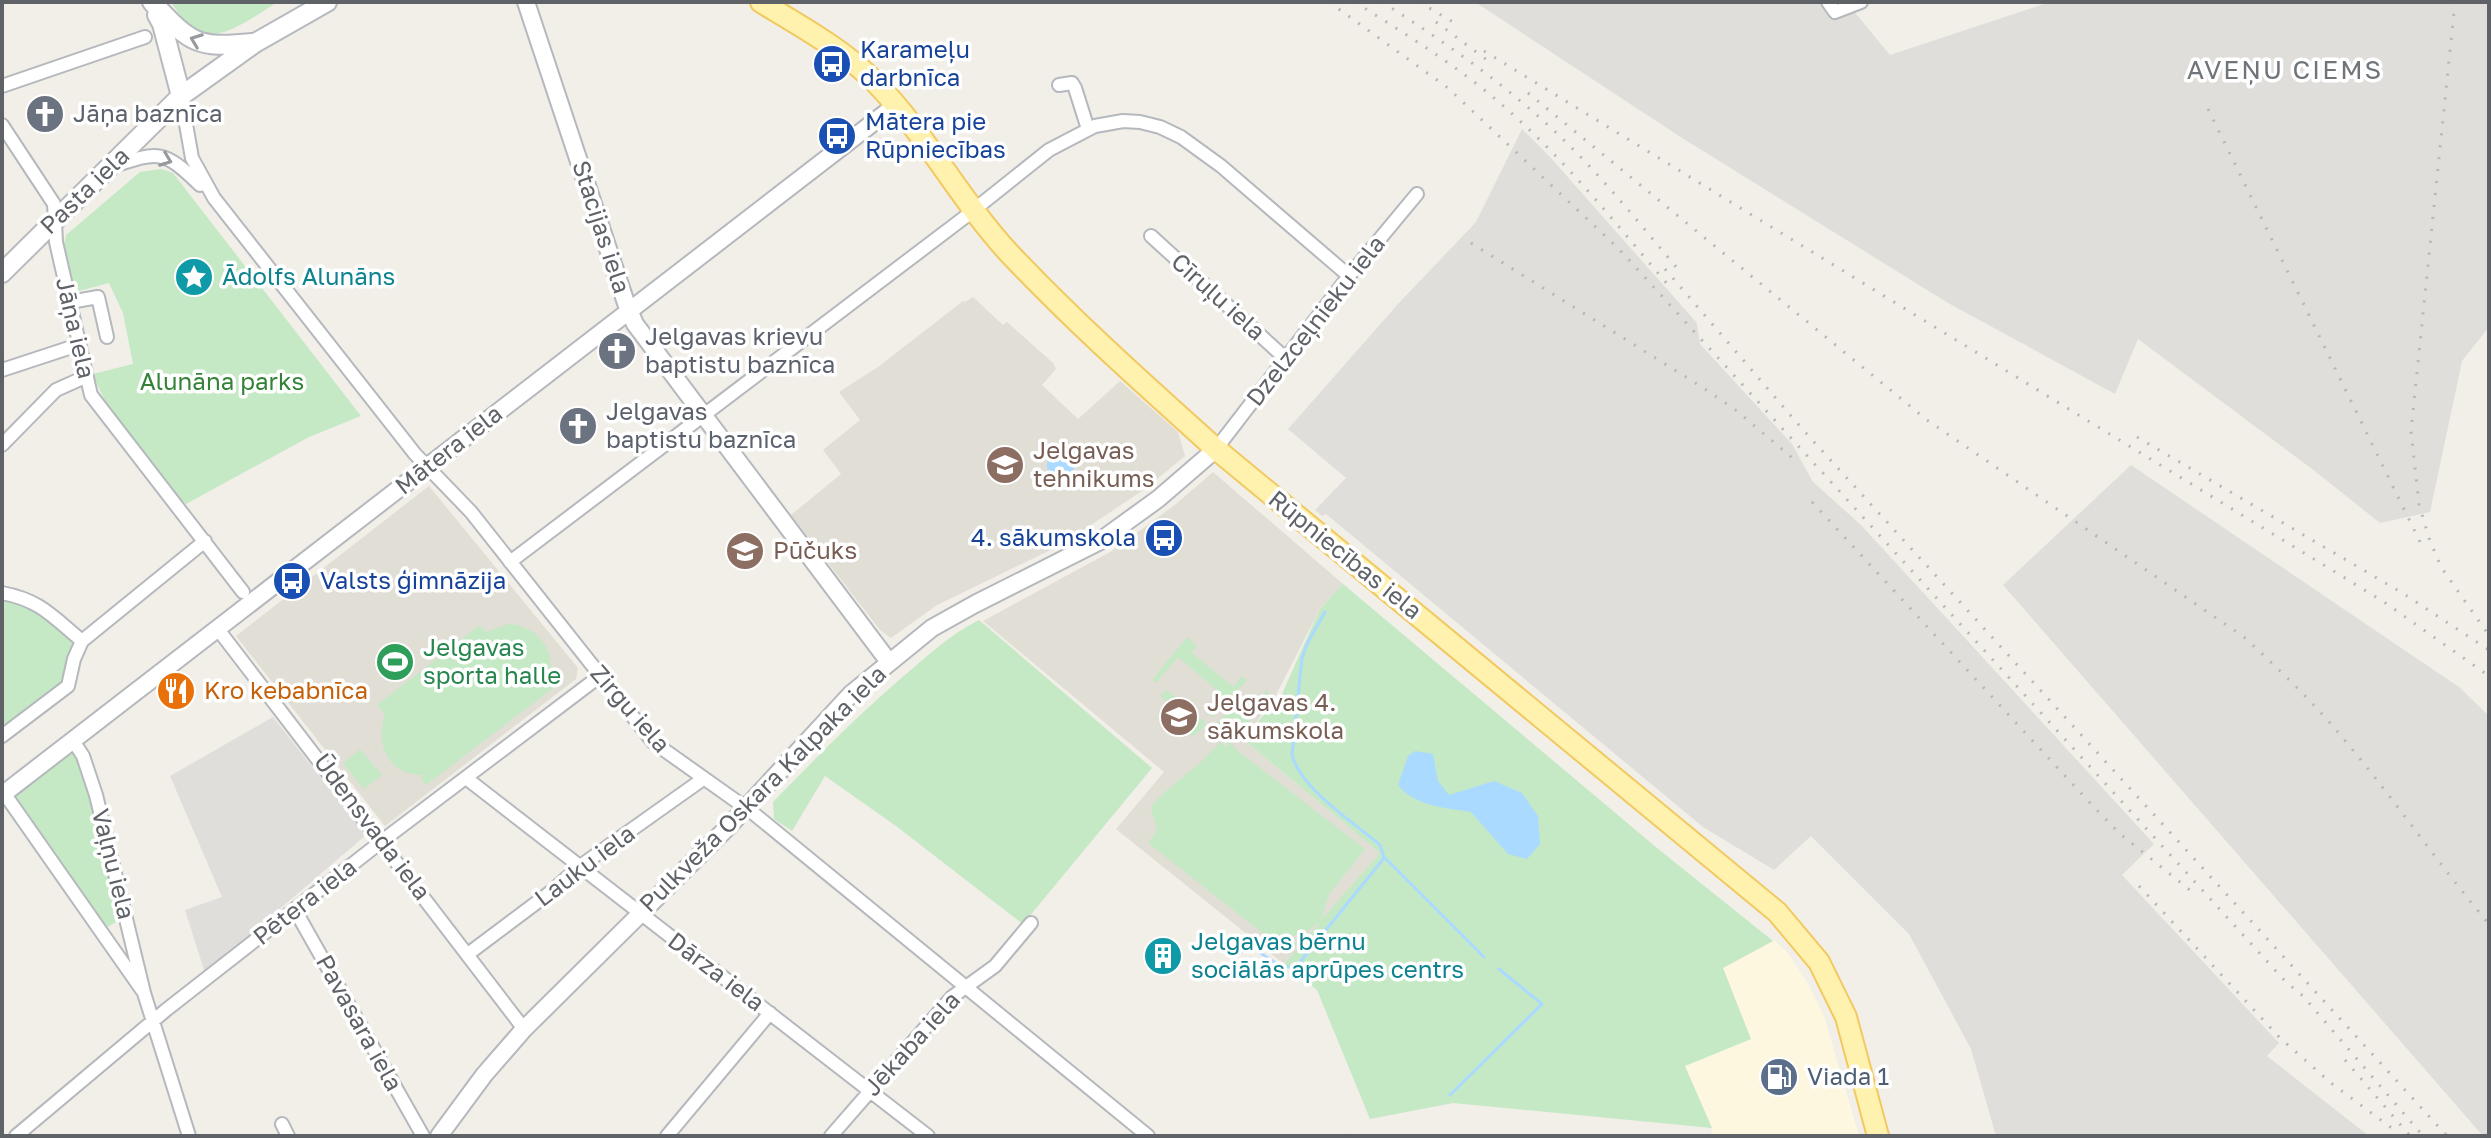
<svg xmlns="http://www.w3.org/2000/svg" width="2491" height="1138" font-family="'Golos Text',sans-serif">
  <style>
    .commercial { fill: #fef7e0 }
    .industrial { fill: #e0deda }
    .education { fill: #e1ded6 }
    .green { fill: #c5e8c5 }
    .water { fill: #aadaff }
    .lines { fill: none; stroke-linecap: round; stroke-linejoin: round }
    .stream { stroke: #aadaff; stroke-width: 3 }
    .minor-casing { stroke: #b5b8bc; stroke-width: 16 }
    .tertiary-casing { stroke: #b5b8bc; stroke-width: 20 }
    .secondary-casing { stroke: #b6babf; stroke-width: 22 }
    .primary-casing { stroke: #f2c960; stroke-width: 24 }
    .minor { stroke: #fff; stroke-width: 12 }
    .tertiary { stroke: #fff; stroke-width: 16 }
    .secondary { stroke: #fff; stroke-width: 18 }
    .primary { stroke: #fff2af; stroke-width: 20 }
    .rail { stroke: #b6b7b8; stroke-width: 3; stroke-dasharray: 2 10; stroke-linecap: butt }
    .oneway { stroke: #979a9d }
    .labels { text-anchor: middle; stroke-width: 7; stroke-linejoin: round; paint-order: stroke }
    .transit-label { font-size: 24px; fill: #164399; stroke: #fff; text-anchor: start }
    .worship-label { font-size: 24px; fill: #5b616d; stroke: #fff; text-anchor: start }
    .street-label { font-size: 24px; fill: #5f6368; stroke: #fff }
    .culture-label { font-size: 24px; fill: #0d838f; stroke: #fff; text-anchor: start }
    .park-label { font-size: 24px; fill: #348238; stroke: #fff }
    .education-label { font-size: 24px; fill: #785e54; stroke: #fff; text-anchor: start }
    .leisure-label { font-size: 24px; fill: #27864d; stroke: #fff; text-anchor: start }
    .food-label { font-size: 24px; fill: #c56008; stroke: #fff; text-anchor: start }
    .service-label { font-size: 24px; fill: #4e5e75; stroke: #fff; text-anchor: start }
    .neighbourhood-label { font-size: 26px; letter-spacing: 2px; fill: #70757a; stroke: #fff }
  </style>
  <rect width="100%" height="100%" fill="#f1efe8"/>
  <path class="commercial" d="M1774 940 1788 953 1807 982 1824 1016 1859 1136H1711L1712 1128 1685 1066 1751 1039 1723 968Z"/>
  <path class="industrial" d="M1475 2H1839L1852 9 1890 55 2050 2H2489V327L2462 361 2430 512 2380 523 2316 472 2138 339 2115 394 1948 303 1679 136Z
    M1522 129 1550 157 1697 323 1700 344 1792 444 1813 482 1861 525 2154 844 2122 875 2279 1043 2267 1056 2369 1136H1996L1971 1049 1909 934 1811 836 1774 870 1703 827 1326 514 1322 516 1315 510 1346 478 1288 429 1398 304 1476 222Z
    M2131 465 2459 687 2489 716V1136H2483L2003 585Z
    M273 717 366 835 205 973 185 910 222 897 170 776Z"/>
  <path class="education" d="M973 297 1003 325 1007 322 1053 363 1056 369 1042 385 1078 419 1120 381 1178 432 1185 456 1145 489 1061 545 937 605 891 638 880 630 791 515 841 474 823 450 860 420 839 392 878 367 963 301 965 302Z
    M1213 472 1343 584 1320 609 1276 695 1244 740 1380 853 1284 964 1116 829 1164 772 983 621 1112 551 1176 504Z
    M429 486 578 668 576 679 385 826 236 636Z"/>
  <path class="green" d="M171 2H278C256 14 215 49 190 28 183 21 177 10 171 2Z
    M161 169 173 173 361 416 309 437 186 504C151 471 110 419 93 374L133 364 123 313 109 283 75 292 64 245 66 235 140 172Z
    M1343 584 1657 848 1773 941 1723 968 1751 1039 1685 1066 1712 1128 1453 1103 1370 1119 1317 990 1284 964 1321 921 1306 932 1289 937 1297 944 1289 954 1148 843 1157 830 1151 809 1152 805C1175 780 1199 768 1220 742L1227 747 1229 745 1214 732 1218 728 1215 726 1225 714 1227 715 1234 704 1242 699 1254 706 1266 690 1270 695 1232 743 1234 748 1365 849 1329 894 1321 920 1380 853 1243 739 1282 694 1320 609Z
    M3 599 30 602 79 642 63 681 32 708 2 731Z
    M979 620 1152 768 1023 924 896 826 825 776 792 831 774 819 773 802C814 760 855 718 899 680 925 658 949 635 979 620Z
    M508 624C538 625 556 651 550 679L560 673 565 679 426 785 421 778 423 775C388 775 375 745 385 715L377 705 480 625 486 632Z
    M1187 637 1197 646 1192 653 1233 687 1242 676 1247 680 1213 717 1205 712 1220 693 1178 657 1156 683 1152 680Z
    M1167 690 1204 721 1205 726 1193 736 1180 727 1187 718 1160 696Z
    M360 749 382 775 364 789 343 763Z
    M71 751 76 755 94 812 118 921 104 929 11 799Z"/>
  <path class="water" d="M1058 444 1070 445 1077 449C1081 466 1069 481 1052 478 1042 466 1048 455 1058 444Z
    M1415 751 1433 754 1438 781 1449 795 1494 781 1522 793 1538 816 1540 844 1527 859 1508 854 1471 812C1446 808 1414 806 1398 785L1408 756Z"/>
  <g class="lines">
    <path class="stream" d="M1385 858 1484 957
      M1232 954 1255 949 1281 967H1296L1384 858 1380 845C1353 822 1301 789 1292 755L1302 658 1308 642 1325 612
      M1450 1095 1542 1004 1499 969
      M1346 1135 1347 1136"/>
    <defs>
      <path id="minor" d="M1828 2 1835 12 1861 2
        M1059 85 1072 83 1075 88 1088 129
        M2 86 145 37
        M181 96 192 158 214 198 415 454 471 512 653 742 753 813 1148 1136
        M2 125 54 204 56 242 91 395 243 592
        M111 167C159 151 163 149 200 185
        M1151 236 1285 358
        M70 302 98 297 107 337
        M2 370 78 345
        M2 445 56 390 85 377
        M1216 449 1349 276 1417 194
        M510 562 965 217 1049 150 1095 126 1123 121 1140 122 1160 127 1181 137 1221 166 1349 276
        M2 593C40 600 53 617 82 641
        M217 628 524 1029
        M2 736 68 686 74 659 82 641 205 541
        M72 739 83 756 96 795 144 993 189 1136
        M466 778 928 1136
        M4 793 142 990
        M295 910 423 1136
        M468 954 552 891 579 867 703 779
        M282 1124 288 1136
        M16 1136 166 1010 382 841 600 676
        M667 1136 770 1013
        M831 1136 952 997 995 966 1031 923"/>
      <path id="tertiary" d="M526 2 626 303 635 324 889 662
        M2 795 896 105
        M439 1136 484 1075 524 1029 730 825 851 694 932 628 975 604 1100 541 1158 499 1216 449"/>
      <path id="secondary" d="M152 2C190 42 195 49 252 43
        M157 15 162 24 181 96
        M2 273 181 96 255 43 327 2"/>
      <path id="primary" d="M761 2C800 26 843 49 875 82 926 134 960 200 1009 253 1074 322 1146 386 1216 449L1777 912 1819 962 1846 1017 1878 1136"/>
    </defs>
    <use href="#minor" class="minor-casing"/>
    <use href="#tertiary" class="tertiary-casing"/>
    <use href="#secondary" class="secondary-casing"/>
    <use href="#primary" class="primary-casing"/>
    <use href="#minor" class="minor"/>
    <use href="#tertiary" class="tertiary"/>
    <use href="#secondary" class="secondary"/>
    <use href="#primary" class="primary"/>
    <path class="rail" d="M1329 2 1448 88 1619 249 2285 981 2303 996 2423 1136
      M1355 2C1408 36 1463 69 1510 112 1569 164 1617 225 1668 285
      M1382 2C1448 44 1512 89 1568 144 1609 185 1645 230 1682 274
      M1419 2 1453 22
      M2455 2 2411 431 2419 504 2429 538 2441 567 2488 634
      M1436 22 1491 63
      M1484 51 2384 602 2489 676
      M1528 93 1927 420 2244 637C2274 665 2303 692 2330 723 2386 787 2434 859 2489 924
      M2208 109 2423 548
      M1471 243 1702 387 1737 411 1796 461
      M1665 269 1804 431 2447 1136
      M2137 437 2404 594 2489 650
      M1812 502 2091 804 2119 833 2191 891
      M2139 886 2280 1038 2331 1083 2393 1129
      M2345 1060 2410 1136"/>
  </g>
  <defs><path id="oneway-chevron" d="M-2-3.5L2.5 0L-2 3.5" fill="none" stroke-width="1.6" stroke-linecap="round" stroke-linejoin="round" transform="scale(2)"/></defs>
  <g class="oneway">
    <use href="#oneway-chevron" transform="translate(196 40) rotate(-159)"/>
    <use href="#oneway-chevron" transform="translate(166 160) rotate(21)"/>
  </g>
  <defs>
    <symbol id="bus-disc" viewBox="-11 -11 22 22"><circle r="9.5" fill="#1a4fb4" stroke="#fff"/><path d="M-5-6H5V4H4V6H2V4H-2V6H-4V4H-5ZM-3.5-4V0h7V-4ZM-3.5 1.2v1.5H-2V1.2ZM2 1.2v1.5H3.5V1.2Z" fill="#fff"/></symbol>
    <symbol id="church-disc" viewBox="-11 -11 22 22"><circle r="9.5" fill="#6b7280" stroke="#fff"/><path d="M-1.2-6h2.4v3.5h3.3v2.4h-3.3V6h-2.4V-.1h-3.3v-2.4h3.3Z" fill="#fff"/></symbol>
    <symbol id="sight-disc" viewBox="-11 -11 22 22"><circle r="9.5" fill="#0f9aa8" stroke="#fff"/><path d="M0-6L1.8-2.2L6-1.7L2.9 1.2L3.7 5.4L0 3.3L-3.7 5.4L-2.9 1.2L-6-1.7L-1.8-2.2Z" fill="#fff"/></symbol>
    <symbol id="university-disc" viewBox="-11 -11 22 22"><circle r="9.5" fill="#8d6e63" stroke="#fff"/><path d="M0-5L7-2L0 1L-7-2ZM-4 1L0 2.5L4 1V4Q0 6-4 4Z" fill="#fff"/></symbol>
    <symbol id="school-disc" viewBox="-11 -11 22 22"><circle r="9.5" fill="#8d6e63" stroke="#fff"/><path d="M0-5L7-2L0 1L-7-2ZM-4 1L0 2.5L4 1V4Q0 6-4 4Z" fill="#fff"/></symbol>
    <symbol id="stadium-disc" viewBox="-11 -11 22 22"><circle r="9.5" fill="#2e9e5b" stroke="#fff"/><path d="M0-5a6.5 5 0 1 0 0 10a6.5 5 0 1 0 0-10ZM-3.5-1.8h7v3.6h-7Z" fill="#fff"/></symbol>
    <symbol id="restaurant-disc" viewBox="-11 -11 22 22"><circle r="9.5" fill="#e8710a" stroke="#fff"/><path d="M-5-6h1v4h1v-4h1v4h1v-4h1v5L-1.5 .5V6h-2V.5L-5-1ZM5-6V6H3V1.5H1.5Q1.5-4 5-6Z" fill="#fff"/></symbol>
    <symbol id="building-disc" viewBox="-11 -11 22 22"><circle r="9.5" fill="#0f9aa8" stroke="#fff"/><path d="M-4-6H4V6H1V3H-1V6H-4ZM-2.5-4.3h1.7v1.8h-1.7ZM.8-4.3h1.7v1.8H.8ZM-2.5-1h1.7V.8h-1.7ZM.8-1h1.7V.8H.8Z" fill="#fff"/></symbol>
    <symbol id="fuel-disc" viewBox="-11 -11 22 22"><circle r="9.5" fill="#5c6f8a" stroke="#fff"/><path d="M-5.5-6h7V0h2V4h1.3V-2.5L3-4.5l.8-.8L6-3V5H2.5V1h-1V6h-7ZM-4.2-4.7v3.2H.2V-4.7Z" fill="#fff"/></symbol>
  </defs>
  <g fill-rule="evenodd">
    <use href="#bus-disc" x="810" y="42" width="44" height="44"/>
    <use href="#church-disc" x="23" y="92" width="44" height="44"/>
    <use href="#bus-disc" x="815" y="114" width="44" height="44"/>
    <use href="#sight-disc" x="172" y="255" width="44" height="44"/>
    <use href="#church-disc" x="595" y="329" width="44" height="44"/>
    <use href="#church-disc" x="556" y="404" width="44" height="44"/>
    <use href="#university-disc" x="983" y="443" width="44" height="44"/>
    <use href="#bus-disc" x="1142" y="516" width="44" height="44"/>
    <use href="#school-disc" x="723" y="529" width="44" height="44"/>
    <use href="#bus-disc" x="270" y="559" width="44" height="44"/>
    <use href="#stadium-disc" x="373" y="640" width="44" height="44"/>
    <use href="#restaurant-disc" x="154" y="669" width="44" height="44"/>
    <use href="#school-disc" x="1157" y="695" width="44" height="44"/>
    <use href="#building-disc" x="1141" y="934" width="44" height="44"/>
    <use href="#fuel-disc" x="1757" y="1055" width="44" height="44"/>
  </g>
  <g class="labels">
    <g class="transit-label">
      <text x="860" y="58">Karameļu<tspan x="860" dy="28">darbnīca</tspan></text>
      <text x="865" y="130">Mātera pie<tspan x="865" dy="28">Rūpniecības</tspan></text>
      <text x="1136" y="546" text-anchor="end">4. sākumskola</text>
      <text x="320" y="589">Valsts ģimnāzija</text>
    </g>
    <g class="worship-label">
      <text x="73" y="122">Jāņa baznīca</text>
      <text x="645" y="345">Jelgavas krievu<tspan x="645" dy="28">baptistu baznīca</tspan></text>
      <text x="606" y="420">Jelgavas<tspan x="606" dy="28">baptistu baznīca</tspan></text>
    </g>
    <g class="street-label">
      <text transform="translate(85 191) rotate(-44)" y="8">Pasta iela</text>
      <text transform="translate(601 227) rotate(72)" y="8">Stacijas iela</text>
      <text transform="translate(1218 297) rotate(42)" y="8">Cīruļu iela</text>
      <text transform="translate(1316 321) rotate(-52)" y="8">Dzelzceļnieku iela</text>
      <text transform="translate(75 328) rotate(77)" y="8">Jāņa iela</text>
      <text transform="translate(449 450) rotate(-38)" y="8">Mātera iela</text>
      <text transform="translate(1345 555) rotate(39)" y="8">Rūpniecības iela</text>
      <text transform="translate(630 709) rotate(49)" y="8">Zirgu iela</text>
      <text transform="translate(763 789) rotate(-45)" y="8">Pulkveža Oskara Kalpaka iela</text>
      <text transform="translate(372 827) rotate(53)" y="8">Ūdensvada iela</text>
      <text transform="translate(113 864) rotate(76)" y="8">Vaļņu iela</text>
      <text transform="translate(585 866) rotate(-37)" y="8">Lauku iela</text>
      <text transform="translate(305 902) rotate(-38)" y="8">Pētera iela</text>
      <text transform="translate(716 972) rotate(37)" y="8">Dārza iela</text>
      <text transform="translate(359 1023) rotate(61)" y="8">Pavasara iela</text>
      <text transform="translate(912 1044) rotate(-48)" y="8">Jēkaba iela</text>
    </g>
    <g class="culture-label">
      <text x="222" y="285">Ādolfs Alunāns</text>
      <text x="1191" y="950">Jelgavas bērnu<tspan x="1191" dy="28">sociālās aprūpes centrs</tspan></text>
    </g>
    <g class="park-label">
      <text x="222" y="390">Alunāna parks</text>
    </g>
    <g class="education-label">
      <text x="1033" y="459">Jelgavas<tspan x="1033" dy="28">tehnikums</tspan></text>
      <text x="773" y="559">Pūčuks</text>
      <text x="1207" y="711">Jelgavas 4.<tspan x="1207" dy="28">sākumskola</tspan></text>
    </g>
    <g class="leisure-label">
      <text x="423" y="656">Jelgavas<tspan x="423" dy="28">sporta halle</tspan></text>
    </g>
    <g class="food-label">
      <text x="204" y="699">Kro kebabnīca</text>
    </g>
    <g class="service-label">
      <text x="1807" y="1085">Viada 1</text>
    </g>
    <g class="neighbourhood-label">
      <text x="2285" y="79">AVEŅU CIEMS</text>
    </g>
  </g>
  <rect width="2491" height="1138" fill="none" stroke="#5f6368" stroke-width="8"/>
</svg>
